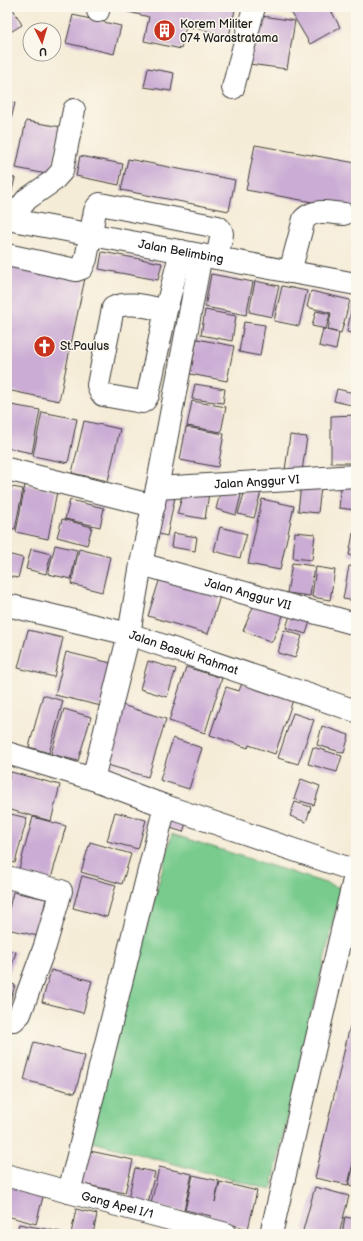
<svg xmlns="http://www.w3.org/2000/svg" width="363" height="1241" font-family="'Balsamiq Sans',sans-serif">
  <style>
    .green { fill: #78cb8d; stroke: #4a7454 }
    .building { fill: #cbacd4 }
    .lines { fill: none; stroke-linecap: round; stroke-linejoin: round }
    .minor-casing { stroke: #3d3b38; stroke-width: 24 }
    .minor { stroke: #fff; stroke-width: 22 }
    .labels { text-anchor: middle; stroke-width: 3; stroke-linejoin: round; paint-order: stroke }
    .poi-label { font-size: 12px; fill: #1c1c1c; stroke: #fbf7ec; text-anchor: start }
    .street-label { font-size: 12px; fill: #1c1c1c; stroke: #fbf7ec }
  </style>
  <rect width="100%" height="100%" fill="#fbf7ec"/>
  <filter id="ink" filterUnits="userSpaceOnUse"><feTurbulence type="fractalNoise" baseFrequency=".025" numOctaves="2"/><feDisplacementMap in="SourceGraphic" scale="8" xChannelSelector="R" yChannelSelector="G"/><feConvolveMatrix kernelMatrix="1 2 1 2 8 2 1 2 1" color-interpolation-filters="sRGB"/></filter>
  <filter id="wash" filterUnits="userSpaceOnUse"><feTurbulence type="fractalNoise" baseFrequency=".012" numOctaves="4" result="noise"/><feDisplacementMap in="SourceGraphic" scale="16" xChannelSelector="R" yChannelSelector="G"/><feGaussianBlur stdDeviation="0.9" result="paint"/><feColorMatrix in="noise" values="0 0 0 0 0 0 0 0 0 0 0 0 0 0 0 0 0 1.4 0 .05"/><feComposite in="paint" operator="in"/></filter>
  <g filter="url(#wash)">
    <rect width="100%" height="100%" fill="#f5ecd7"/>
    <path class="green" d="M172 834 341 888 271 1190 89 1141Z"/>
    <g id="blocks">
      <path class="building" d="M7 7H12L22 25 7 34Z
        M108 7H221L235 10 229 36 186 26 181 49 144 41 149 17Z
        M288 7H329L340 27 310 44Z
        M73 15 121 26 114 54 66 43Z
        M256 15 295 21 287 69 249 64Z
        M148 68 174 73 171 91 144 87Z
        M7 101 15 103 9 128 7 127Z
        M26 121 61 127 51 175 16 168Z
        M255 145 356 163V219L344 218 345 208 246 190Z
        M80 156 123 164 119 185 76 176Z
        M128 159 235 180 229 211 121 190Z
        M7 177 15 178 9 203 7 202Z
        M102 252 162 263 158 280 99 269Z
        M7 262 85 278 59 401 7 390Z
        M211 274 253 282 246 315 205 307Z
        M255 281 279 286 272 317 249 312Z
        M282 286 307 291 299 326 274 321Z
        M311 291 350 300 341 333 328 330 331 313 307 307Z
        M353 301H356V334L347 332Z
        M205 310 236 316 232 341 201 335Z
        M316 311 330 314 326 329 312 326Z
        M244 322 265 325 260 356 239 352Z
        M323 329 339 333 336 350 319 346Z
        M197 339 234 346 227 381 190 374Z
        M195 384 225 389 223 403 192 399Z
        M337 389 354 393 351 405 334 401Z
        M192 401 226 407 221 432 187 426Z
        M11 405 40 410 32 453 7 448V426Z
        M42 412 77 419 68 463 33 456Z
        M356 415V434H353L354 463H331V416Z
        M84 421 120 429 108 481 72 473Z
        M186 427 224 434 218 467 180 460Z
        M290 435 307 437 302 471 285 470Z
        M342 479H356V510L339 508Z
        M25 485 57 491 48 539 16 532Z
        M301 485 321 487 318 513 298 511Z
        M7 486 23 489 15 529 7 528Z
        M221 490 241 495 236 515 216 509Z
        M245 491 261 492 254 518 238 514Z
        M209 493 205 519 177 514 183 494Z
        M163 495 175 497 167 536 155 533Z
        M262 499 294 506 280 570 248 564Z
        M70 500 104 508 100 527 65 519Z
        M62 519 92 527 87 545 57 537Z
        M220 527 247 534 240 558 214 551Z
        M295 532 315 534 312 560 293 558Z
        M173 533 197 537 195 551 171 547Z
        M353 533H356V557L349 555Z
        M55 545 77 550 71 579 48 574Z
        M31 549 51 554 46 574 26 569Z
        M79 549 110 557 102 592 71 584Z
        M7 554 23 558 18 578 7 576Z
        M292 563 314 566 310 596 287 593Z
        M349 566 356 567V601L343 599Z
        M316 567 335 570 330 600 312 597Z
        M160 578 220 596 208 634 148 616Z
        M256 600 285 611 272 642 243 631Z
        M292 609 312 615 306 634 286 628Z
        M28 630 63 638 54 677 18 668Z
        M284 630 302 636 295 658 278 653Z
        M66 652 111 663 101 706 55 695Z
        M148 661 176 669 167 697 140 689Z
        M186 667 222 678 205 733 169 721Z
        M242 683 293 700 275 754 249 745 248 748 210 735 226 687 239 691Z
        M43 695 63 701 49 753 29 747Z
        M122 705 166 719 148 777 104 764Z
        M64 709 91 717 78 761 51 754Z
        M293 713 314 720 298 764 278 758Z
        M322 726 349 735 344 753 317 745Z
        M173 738 202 748 189 789 160 780Z
        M313 747 342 756 337 772 308 764Z
        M11 772 60 785 51 821 7 809V785Z
        M301 779 320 786 314 805 294 799Z
        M295 802 311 807 306 822 290 816Z
        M115 812 146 820 138 849 107 841Z
        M7 813 27 818 15 863 7 861Z
        M33 817 66 826 50 882 18 873Z
        M170 818 186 823 183 832 167 827Z
        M90 842 131 854 122 884 81 872Z
        M82 876 116 885 107 917 73 908Z
        M13 892 46 899 38 936 7 929V917Z
        M7 950 16 952 9 974 7 973Z
        M51 970 92 981 83 1013 42 1002Z
        M7 983 15 985 9 1006H7Z
        M352 1017 356 1018V1150L348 1185 315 1178Z
        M34 1042 85 1056 75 1093 24 1080Z
        M85 1150 133 1160 125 1193 78 1183Z
        M355 1159H356V1187L349 1185Z
        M159 1167 192 1174 184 1211 151 1204Z
        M135 1168 155 1172 147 1208 127 1204Z
        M193 1175 219 1181 215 1202 220 1182 257 1191 248 1229 211 1219V1216L185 1210Z
        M7 1184 44 1193 36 1224 7 1216Z
        M315 1187 349 1196 339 1234H302Z
        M76 1209 97 1214 93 1234H71Z
        M345 1217 356 1219V1234H342Z
        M19 1224 61 1232V1234H16Z"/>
    </g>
  </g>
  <g filter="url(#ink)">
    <use href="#blocks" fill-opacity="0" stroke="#3d3b38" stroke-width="1"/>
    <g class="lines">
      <defs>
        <g id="minor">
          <path d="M98 11 99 7"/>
          <path d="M233 88 254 7"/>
          <path id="s1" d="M7 219 356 284"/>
          <path d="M11 219 27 199 53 181 62 171 74 110"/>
          <path d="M7 255 76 270 82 268 86 259 95 211 97 207 100 204 218 227 221 230 222 234 217 258"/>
          <path d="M290 272 304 219C315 208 330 213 344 214"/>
          <path d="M166 310C150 308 128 300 113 308L98 385 100 391 103 395 142 402 145 400 148 395 166 310 181 251"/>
          <path d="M7 469 154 506"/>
          <path id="s2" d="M157 488 356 476"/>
          <path id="s3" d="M141 564 356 624"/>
          <path id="s4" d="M7 605 129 634 356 711"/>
          <path d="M7 753 93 779 165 806 356 871"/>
          <path d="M93 779 129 634 141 564 157 488 201 255"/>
          <path d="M7 877 61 891 45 946 20 1014 14 1020H7"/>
          <path id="s5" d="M9 1176 226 1234"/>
          <path d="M69 1192 165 806"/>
          <path d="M271 1234 356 871"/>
        </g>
      </defs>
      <use href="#minor" class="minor-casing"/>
      <use href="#minor" class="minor"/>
    </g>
  </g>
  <defs>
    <symbol id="building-disc" viewBox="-11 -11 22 22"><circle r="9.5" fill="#c8321e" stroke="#fbf7ec"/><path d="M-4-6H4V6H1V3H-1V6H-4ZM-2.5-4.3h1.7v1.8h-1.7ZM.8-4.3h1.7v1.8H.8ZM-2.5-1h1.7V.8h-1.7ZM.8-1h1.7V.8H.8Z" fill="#fff"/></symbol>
    <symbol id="church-disc" viewBox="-11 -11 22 22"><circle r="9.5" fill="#c8321e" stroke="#fbf7ec"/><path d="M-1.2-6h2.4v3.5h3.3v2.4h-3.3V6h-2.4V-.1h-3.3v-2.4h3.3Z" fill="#fff"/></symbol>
  </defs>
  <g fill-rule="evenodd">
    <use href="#building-disc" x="152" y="18" width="25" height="25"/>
    <use href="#church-disc" x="32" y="334" width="25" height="25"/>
  </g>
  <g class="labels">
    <g class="poi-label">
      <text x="180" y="28">Korem Militer<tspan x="180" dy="14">074 Warastratama</tspan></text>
      <text x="60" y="350">St.Paulus</text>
    </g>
    <g class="street-label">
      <text dy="4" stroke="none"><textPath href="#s1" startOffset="177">Jalan Belimbing</textPath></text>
      <text dy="4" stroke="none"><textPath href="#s2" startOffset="100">Jalan Anggur VI</textPath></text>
      <text dy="4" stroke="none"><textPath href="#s3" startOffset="111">Jalan Anggur VII</textPath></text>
      <text dy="4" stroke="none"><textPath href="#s4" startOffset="183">Jalan Basuki Rahmat</textPath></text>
      <text dy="4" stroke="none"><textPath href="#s5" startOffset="112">Gang Apel I/1</textPath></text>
    </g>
  </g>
  <rect width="363" height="1241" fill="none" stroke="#fbf7ec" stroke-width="24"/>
  <g transform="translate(42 42) rotate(175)"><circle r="19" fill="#fbf7ec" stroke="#a29f99"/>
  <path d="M0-3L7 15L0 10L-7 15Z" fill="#c8321e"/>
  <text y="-6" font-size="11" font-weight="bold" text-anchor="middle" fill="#1c1c1c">U</text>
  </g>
</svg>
